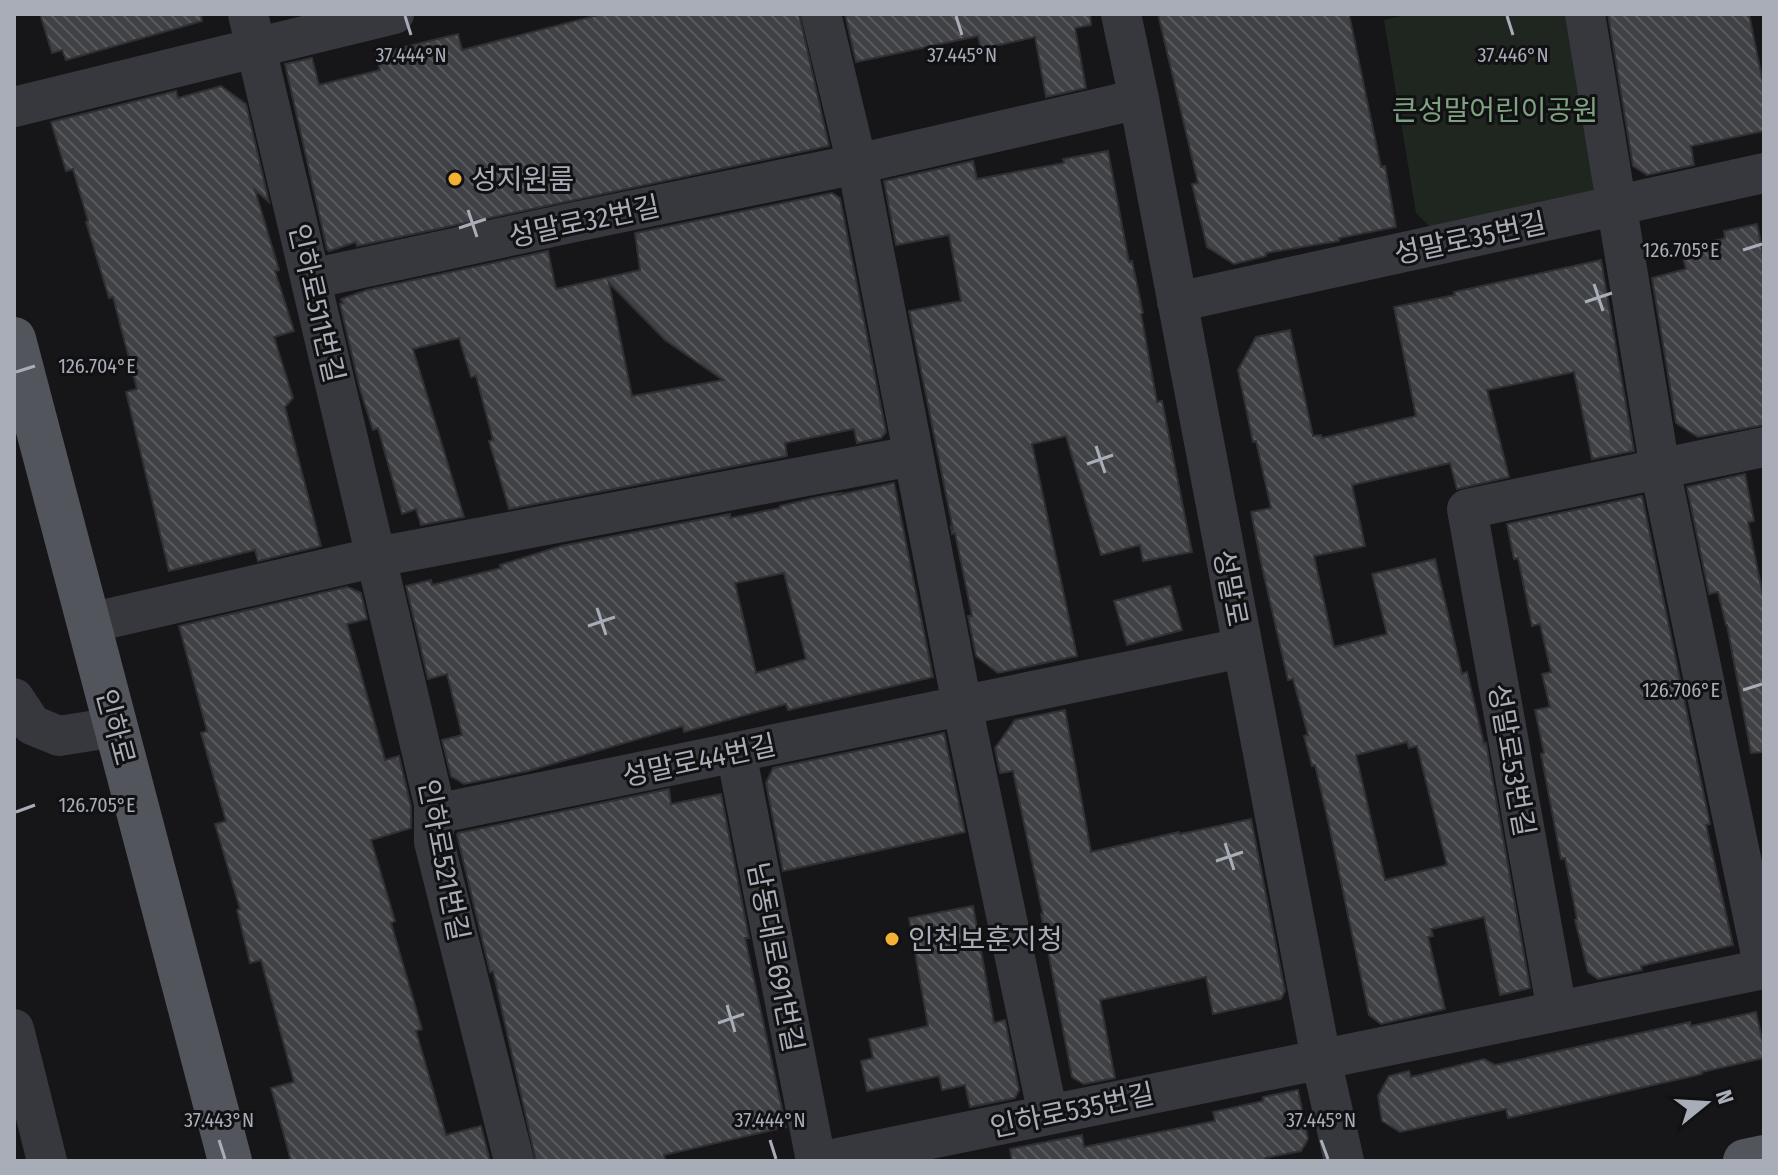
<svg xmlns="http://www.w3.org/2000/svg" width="1778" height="1175" font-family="'Fira Sans Condensed','Noto Sans KR',sans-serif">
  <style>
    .green { fill: #1e261f }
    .building { fill: url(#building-back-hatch); stroke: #303034; stroke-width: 2; fill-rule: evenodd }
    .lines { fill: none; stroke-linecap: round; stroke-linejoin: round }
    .minor { stroke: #37383d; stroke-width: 40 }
    .major { stroke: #53555c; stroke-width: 44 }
    .ticks { fill: none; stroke: #a8adb8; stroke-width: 3 }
    .poi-dot { fill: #f2b134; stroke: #111113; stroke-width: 3 }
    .labels { text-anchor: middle; stroke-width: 6; stroke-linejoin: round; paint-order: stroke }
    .park-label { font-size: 28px; fill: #7fa381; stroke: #111113 }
    .poi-label { font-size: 28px; fill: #a8adb8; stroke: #111113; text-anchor: start }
    .street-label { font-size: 28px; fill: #a8adb8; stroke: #111113 }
    .ticks-label { font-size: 20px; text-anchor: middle; fill: #a8adb8; stroke: #111113; stroke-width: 6; stroke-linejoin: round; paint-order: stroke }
  </style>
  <defs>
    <pattern id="building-back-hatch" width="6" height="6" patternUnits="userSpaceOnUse" patternTransform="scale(2)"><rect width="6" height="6" fill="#404145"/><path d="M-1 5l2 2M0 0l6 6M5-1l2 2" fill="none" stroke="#595a5e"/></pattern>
  </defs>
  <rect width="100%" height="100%" fill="#161618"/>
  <path class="green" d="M1410 14H1574L1603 184 1591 200 1434 231 1416 213 1384 20Z"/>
  <path class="building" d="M40 14H201L202 21 66 60 62 50 52 53Z
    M602 14H799L829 146 357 246 356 242 329 251 327 249 285 64 312 58 319 85 380 70 376 54 458 34 462 50Z
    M845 14H1090L1091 25 1075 28 1086 88 1046 97 1035 37 981 49 978 36 856 62Z
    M1158 14H1349L1381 167 1385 166 1396 227 1339 238V241L1266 253V256L1234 264 1207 247 1192 184 1198 183Z
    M1608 14H1749L1764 88V131L1691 146 1694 165 1647 175 1633 166Z
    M221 86 246 104 269 202 255 190 279 270 275 271 294 331 274 337 293 398 285 407 321 546 258 561 255 550 169 571 126 392 137 389 113 297 109 298 86 222 88 221 73 169 66 171 51 122 176 91 178 98Z
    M1108 151 1129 262 1132 261 1143 313 1141 314 1157 402 1162 401 1192 552 1143 561 1140 545 1101 555 1066 436 1032 444 1077 656 998 673 976 656 968 616H972L955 533 952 534 951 527 953 529 909 311 961 301 949 235 896 245 884 181 973 161 977 179 1064 163 1063 159Z
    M832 193 840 198 886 432 881 438 857 443 854 429 785 443 787 456 509 509 489 441 493 440 476 376 471 377 459 338 413 349 464 517 421 525 416 509 402 514 378 428 373 430 360 389 340 304 343 303 341 299 367 290 548 251 556 289 640 270 635 233ZM609 283 665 340 723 380 632 396Z
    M1757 224 1764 259V425L1698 437 1676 423 1652 278 1686 269 1681 250 1725 238 1724 231Z
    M1601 260 1634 451 1592 459 1574 372 1487 390 1509 477 1457 489 1450 463 1352 485 1365 546 1314 556 1334 647 1387 634 1372 574 1435 559 1462 674 1467 672 1484 744 1486 743 1530 988 1500 995 1484 917 1431 929 1433 936 1428 937 1445 1009 1381 1024 1369 1015 1329 825 1315 765 1312 766 1304 736 1308 735 1293 679 1288 680 1262 567 1251 512 1271 508 1256 441 1253 442 1238 370 1256 337 1290 330 1313 436 1321 435 1322 438 1416 416 1394 307 1455 295 1454 292ZM1407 742 1409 748 1417 746 1447 865 1385 880 1356 755Z
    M1745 474 1754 521 1748 522 1764 601V752L1751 753 1727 625H1726L1718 592 1709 594 1687 487Z
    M894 483 933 677 788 710 786 704 684 732 683 726 528 771 464 784 451 776 442 740 462 735 447 674 428 679 406 586 431 580 432 585 501 568 500 565 561 546 730 514V518L780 508V506L814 498 840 493 838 495ZM784 573 806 659 756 673 735 583Z
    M1642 496 1710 824 1706 825 1733 945 1641 966 1642 970 1598 979 1588 972 1575 920 1577 919 1565 858 1561 859 1541 754 1544 753 1535 710 1550 707 1542 674 1551 672 1540 624 1532 626 1518 558 1514 559 1507 524Z
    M1170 586 1182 630 1127 645 1114 601Z
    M347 587 361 593 367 619 347 624 385 760 399 756 411 807V828L371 840 395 921 391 923 422 1029 416 1031 446 1135 481 1126 490 1161H291L271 1088 294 1082 261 960 250 963 237 910 240 909 215 824 226 821 201 733 207 731 179 626Z
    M1065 710 1091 852 1179 832 1180 834 1251 819 1285 991 1281 999 1213 1014 1206 977 1100 1000 1115 1078 1084 1084 1072 1077 1041 914H1043L1013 771 1000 773 995 748 1015 720Z
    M944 733 965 832 783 871 766 783 773 768Z
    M669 789 671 804 721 794 749 938H745L786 1127 664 1155 666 1161H536L493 971 490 972 457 835 458 833Z
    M973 906 994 1023 1005 1020 1019 1090 1015 1098 970 1107 965 1085 942 1090 939 1076 867 1091 861 1061 873 1058 869 1039 928 1026 909 918Z
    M1756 1012 1764 1048V1058L1702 1072V1074L1508 1118 1506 1109 1400 1132 1382 1121 1378 1096 1389 1076 1409 1071 1411 1077 1484 1059 1495 1065 1690 1022 1691 1026Z
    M1298 1090 1308 1139 1301 1151 1265 1158 1266 1161H1012L1010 1149 1082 1135 1084 1147 1215 1121 1213 1112 1263 1101V1097Z"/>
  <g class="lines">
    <path class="minor" d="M248 14 434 804V842L514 1161
      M821 14 857 164 962 705 1048 1115
      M1121 14 1139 99 1321 1059 1344 1161
      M14 107 394 14
      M311 279 570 223 857 164 1139 99
      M1177 302 1764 173
      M89 623 377 557 912 456
      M14 698 32 725 59 736 116 727
      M736 752 816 1161
      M435 814 1242 648
      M1557 1011 1467 509 1764 447
      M14 1029 47 1161
      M823 1161 1764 969 1660 469 1585 14"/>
    <path class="major" d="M14 339 230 1161
      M1745 1161 1764 1157"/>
  </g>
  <path class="ticks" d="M405 16 411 35M956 16 962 35M1507 16 1513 35M468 210 477 237M459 228 486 219M1743 250 1762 244M1594 284 1603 311M1585 302 1612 293M16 372 35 366M1096 446 1105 473M1087 464 1113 455M597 608 606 635M588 626 615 617M1743 690 1762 684M16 812 35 805M1225 843 1234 870M1216 861 1243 852M727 1005 735 1032M718 1023 744 1014M219 1140 225 1159M770 1140 776 1159M1321 1140 1328 1159"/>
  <g class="poi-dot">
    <circle cx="455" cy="179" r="8"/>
    <circle cx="892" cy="939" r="8"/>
  </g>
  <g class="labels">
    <g class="park-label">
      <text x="1495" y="120">큰성말어린이공원</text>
    </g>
    <g class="poi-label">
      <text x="471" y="189">성지원룸</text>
      <text x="908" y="949">인천보훈지청</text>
    </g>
    <g class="street-label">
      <text transform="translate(584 221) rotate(-12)" y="10">성말로32번길</text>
      <text transform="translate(1470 238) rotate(-12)" y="10">성말로35번길</text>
      <text transform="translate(317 303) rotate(77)" y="10">인하로511번길</text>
      <text transform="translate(1231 588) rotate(79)" y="10">성말로</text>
      <text transform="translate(116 727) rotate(75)" y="10">인하로</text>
      <text transform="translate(699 760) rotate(-12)" y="10">성말로44번길</text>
      <text transform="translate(1512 760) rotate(80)" y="10">성말로53번길</text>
      <text transform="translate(444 860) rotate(79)" y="10">인하로521번길</text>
      <text transform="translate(776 957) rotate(79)" y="10">남동대로691번길</text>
      <text transform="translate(1072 1110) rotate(-12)" y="10">인하로535번길</text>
    </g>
  </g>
  <g class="ticks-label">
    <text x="411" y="62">37.444°N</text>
    <text x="962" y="62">37.445°N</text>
    <text x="1513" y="62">37.446°N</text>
    <text x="1681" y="257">126.705°E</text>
    <text x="97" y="373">126.704°E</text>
    <text x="1681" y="697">126.706°E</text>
    <text x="97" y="812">126.705°E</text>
    <text x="219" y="1127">37.443°N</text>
    <text x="770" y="1127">37.444°N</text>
    <text x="1321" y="1127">37.445°N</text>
  </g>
  <rect width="1778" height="1175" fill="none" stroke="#a8adb8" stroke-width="32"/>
  <g transform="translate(1706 1103) rotate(72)" stroke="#111113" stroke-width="6" paint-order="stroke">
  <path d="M0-6L14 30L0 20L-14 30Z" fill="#a8adb8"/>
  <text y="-12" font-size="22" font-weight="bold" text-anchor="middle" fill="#a8adb8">N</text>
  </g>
</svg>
